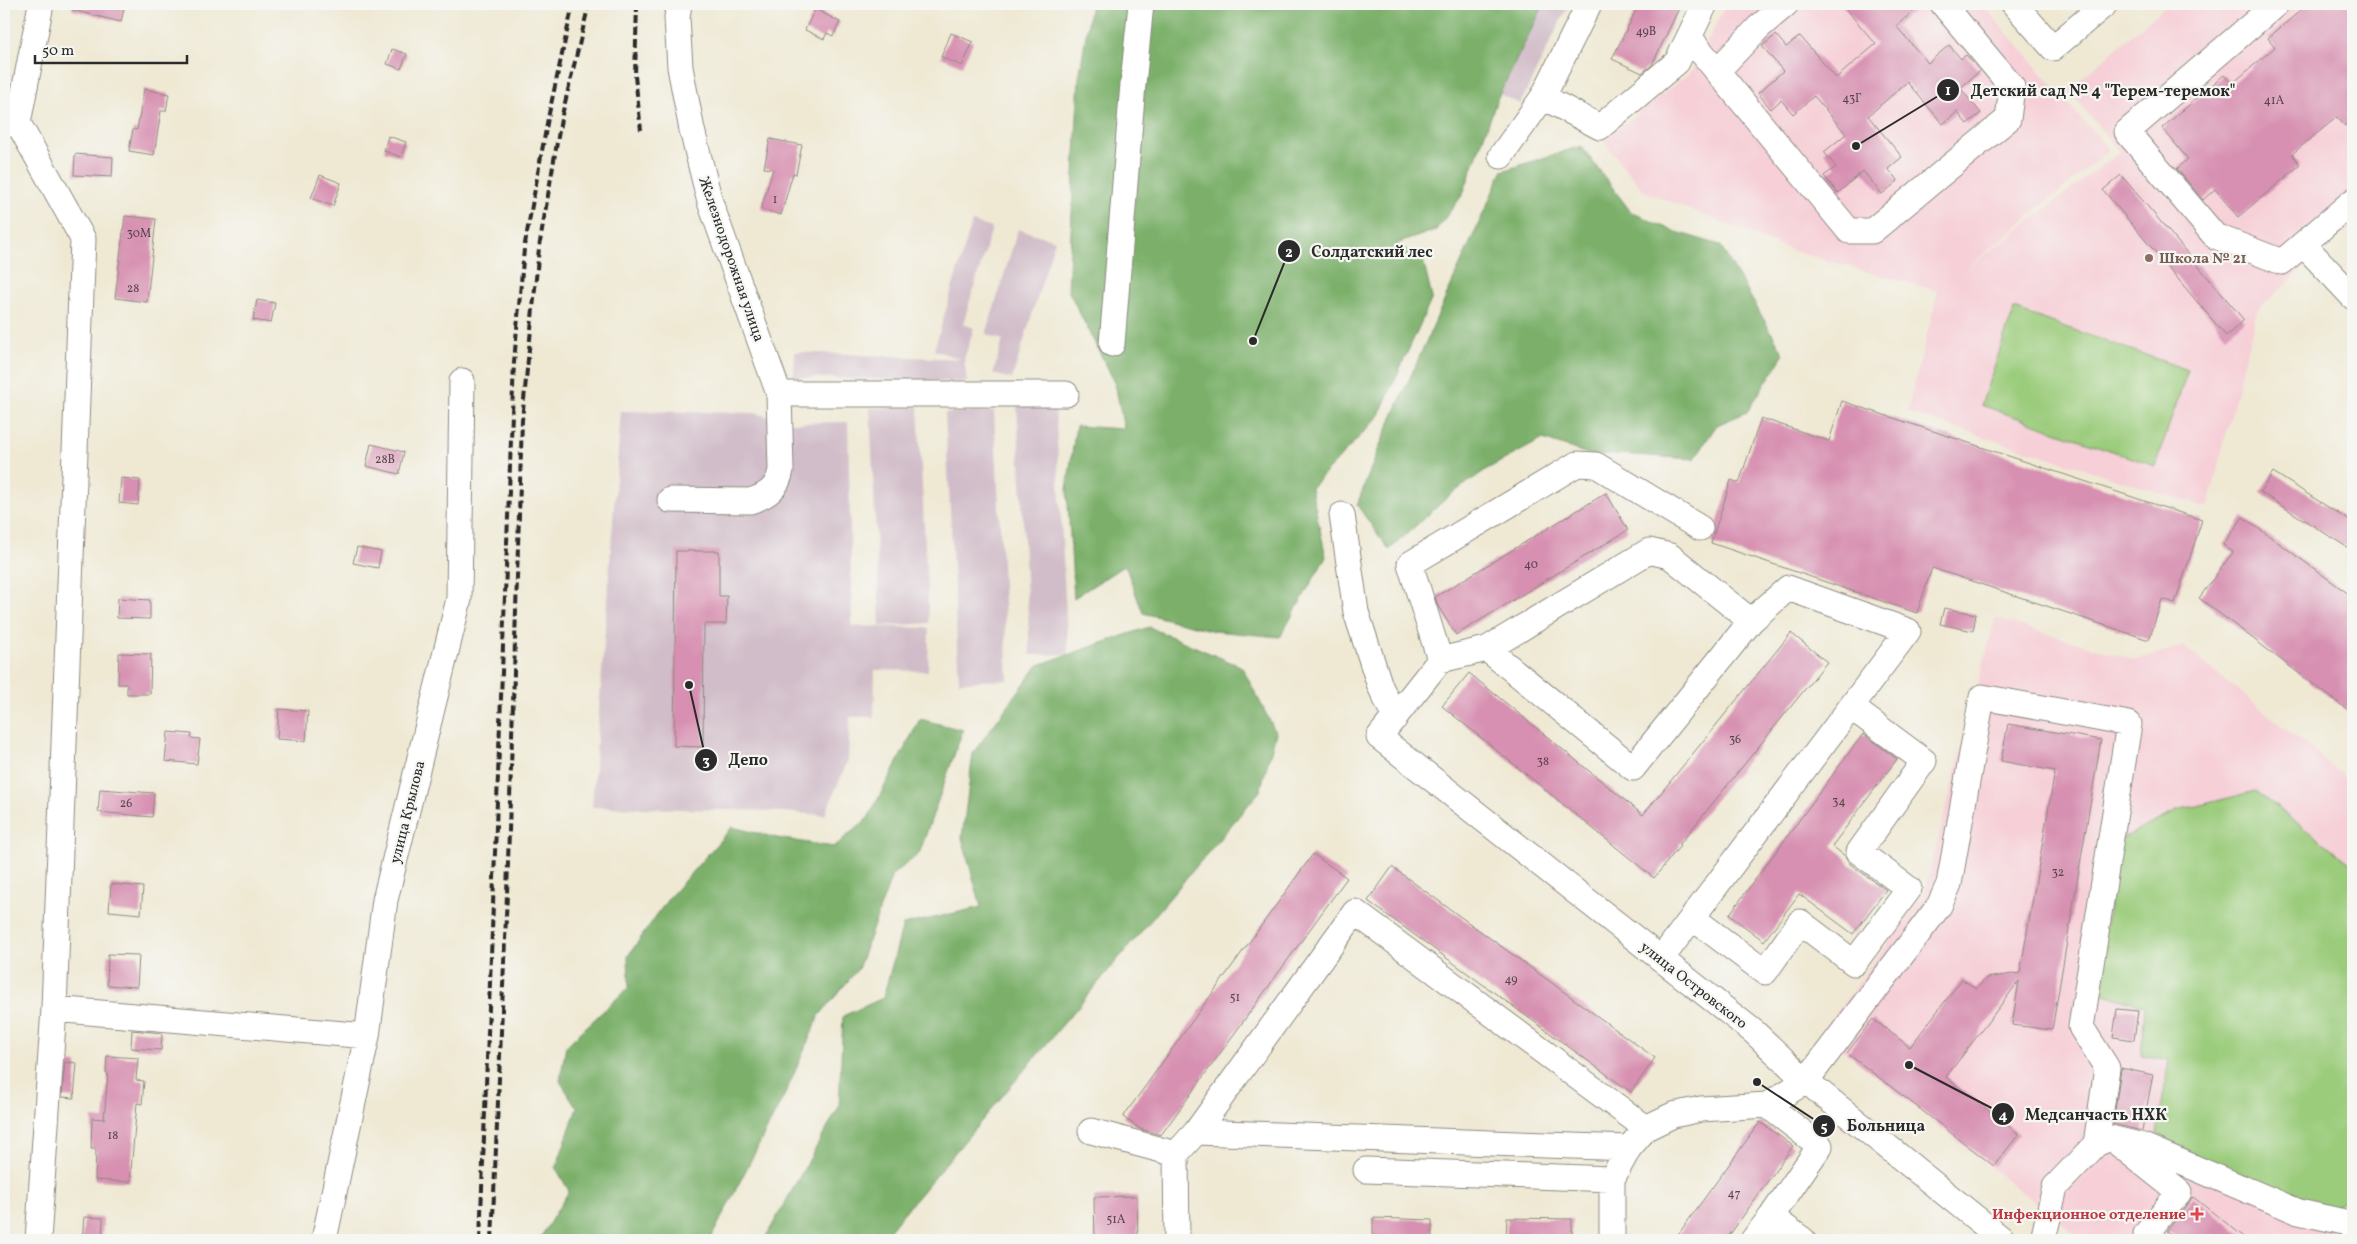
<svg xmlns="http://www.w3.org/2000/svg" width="2357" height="1244" font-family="Vollkorn,serif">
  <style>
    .built { fill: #f6cfd7 }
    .industrial { fill: #d1bdc9 }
    .green { fill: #9bcc7b; stroke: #637c53 }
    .forest { fill: #7cb06b; stroke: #546e4b }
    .building { fill: #d790b1 }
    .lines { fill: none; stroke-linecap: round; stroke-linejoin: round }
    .minor-casing { stroke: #8d8a80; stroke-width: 27 }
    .minor { stroke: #fff; stroke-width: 25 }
    .rail { stroke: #2b2b2b; stroke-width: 4; stroke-dasharray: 8 4; stroke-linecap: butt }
    .education-dot { fill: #8d6e63; stroke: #f6f6f2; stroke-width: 2 }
    .health-dot { fill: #e0444e; stroke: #f6f6f2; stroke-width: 2 }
    .labels { text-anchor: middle; stroke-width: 4.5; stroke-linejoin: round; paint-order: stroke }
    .number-label { font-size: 12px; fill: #56444c }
    .education-label { font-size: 15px; font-weight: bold; fill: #785e54; stroke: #f6f6f2; text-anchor: start }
    .street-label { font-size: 15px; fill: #2b2b2b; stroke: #f6f6f2 }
    .health-label { font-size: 15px; font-weight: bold; fill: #be3a42; stroke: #f6f6f2; text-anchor: end }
    .leader { fill: none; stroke: #2b2b2b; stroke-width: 2 }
    .callout-dot { fill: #2b2b2b; stroke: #f6f6f2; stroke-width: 2 }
    .mark-label { font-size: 15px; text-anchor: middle; font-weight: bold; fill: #fff }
    .callout-label { font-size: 16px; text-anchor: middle; font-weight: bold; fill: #2b2b2b; stroke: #f6f6f2; stroke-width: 4.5; stroke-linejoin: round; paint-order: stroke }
  </style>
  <rect width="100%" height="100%" fill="#f6f6f2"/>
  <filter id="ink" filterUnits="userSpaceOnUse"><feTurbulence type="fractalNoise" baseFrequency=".02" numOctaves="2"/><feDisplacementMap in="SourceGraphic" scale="10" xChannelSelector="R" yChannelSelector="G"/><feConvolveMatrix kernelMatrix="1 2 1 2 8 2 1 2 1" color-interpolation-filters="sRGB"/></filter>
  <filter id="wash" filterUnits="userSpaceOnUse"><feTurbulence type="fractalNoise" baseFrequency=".0096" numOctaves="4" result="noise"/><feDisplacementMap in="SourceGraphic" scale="20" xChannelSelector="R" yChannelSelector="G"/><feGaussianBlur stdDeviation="1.12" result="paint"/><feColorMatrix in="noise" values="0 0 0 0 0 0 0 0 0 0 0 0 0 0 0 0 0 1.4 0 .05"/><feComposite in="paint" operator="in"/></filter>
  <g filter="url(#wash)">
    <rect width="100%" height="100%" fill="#efe9d4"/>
    <path class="built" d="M1726 4H1982L2109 150 1955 278 2120 152 2068 90 2168 4H2353V225L2257 310 2208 508 1907 412 1938 291 1796 252 1644 191 1603 141 1693 70Z
      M1995 618 2135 660 2183 646 2353 783V1240H2082L1821 1033 1924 895Z"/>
    <path class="industrial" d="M1544 4H1569L1520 104 1500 94Z
      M972 222 992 228 963 324 974 328 964 359 967 382 794 377 795 352 961 359 934 350Z
      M1018 229 1055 240 1012 379 993 374 1003 340 986 334Z
      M1055 403 1068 654 1030 655 1017 405Z
      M918 406 929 623 880 626 870 408Z
      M621 411 757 413 787 423 848 422 852 626 929 628 928 671 875 670 874 717H850L848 760 825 815 769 811 592 807Z
      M994 411 1008 680 959 682 945 413Z"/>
    <path class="green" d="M2014 309 2188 370 2155 466 1981 405Z
      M2256 791 2353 866V1195L2331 1208 2244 1181 2157 1134 2169 1060 2141 1055 2145 1006 2094 991 2121 839 2177 811Z"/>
    <path class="forest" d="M1091 4H1544L1498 97 1463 194 1436 230 1396 244 1423 260 1432 298 1378 417 1311 488 1326 557 1280 637 1214 631 1143 613 1125 565 1074 598 1067 489 1076 426 1124 429 1115 383 1068 290 1079 78Z
      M1581 146 1631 212 1673 231 1720 245 1784 354 1747 412 1717 425 1694 459 1619 454 1591 455 1543 439 1487 469 1450 495 1389 550 1357 505 1380 445 1502 171Z
      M1149 627 1242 667 1276 733 1260 791 881 1240H764L839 1107 843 1016 883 998 903 925 981 907 962 838 973 753 1038 665Z
      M920 719 963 730 919 854 892 875 858 969 819 1016 786 1092 710 1240H539L569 1191 556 1168 577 1108 560 1081 566 1046 629 987 628 956 668 899 732 827 777 838 834 847 868 818Z"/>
    <g id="blocks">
      <path class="building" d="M73 4H125L121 22 72 10Z
        M1639 4H1681L1652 65 1642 73 1612 59Z
        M1841 4H1922L1896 26 1928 63 1949 45 1961 59 1966 55 1980 71 1960 88 1981 113 1967 124 1957 112 1943 124 1907 82 1868 116 1902 157 1888 169 1898 181 1882 194 1863 171 1838 193 1824 176 1836 167 1824 152 1846 134 1814 96 1793 114 1781 100 1771 109 1758 93 1783 71 1762 46 1776 35 1786 47 1800 36 1836 78 1876 44Z
        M2308 4H2347L2353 12V119L2345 126 2337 117 2292 154 2300 165 2238 217 2215 189 2203 200 2177 169 2188 159 2162 128 2224 75 2232 84 2275 47 2268 38Z
        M815 9 840 22 833 36 827 33 824 39 805 30Z
        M951 33 973 42 962 66 941 57Z
        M392 49 407 54 401 69 387 64Z
        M144 89 169 94 166 111H161L154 155 129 151 133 129 137 130Z
        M388 136 406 142 401 157 384 151Z
        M770 139 802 145 796 174 793 173 781 215 761 209 773 169 764 168Z
        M75 154 113 157 112 177 74 175Z
        M320 175 341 183 333 206 311 198Z
        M2121 175 2244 320 2226 336 2103 190Z
        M125 216 156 219 147 302 115 298Z
        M257 300 275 303 271 323 253 320Z
        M1842 401 2202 520 2175 603 2162 599 2149 640 1932 568 1917 613 1711 543 1731 480 1739 483 1761 418 1829 441Z
        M371 444 404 452 399 474 366 466Z
        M2273 472 2353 523V551L2260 492Z
        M121 478 140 480 138 505 119 503Z
        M1606 493 1628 530 1456 635 1438 606 1435 597Z
        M2243 517 2353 597V714L2199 598 2233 552 2223 545Z
        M357 547 381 552 378 568 353 563Z
        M676 551H719V596H727L726 624H704L703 747 674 746Z
        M118 598 150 600V619L117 618Z
        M1944 608 1976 614 1973 631 1940 624Z
        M1791 633 1827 662 1679 845 1680 846 1654 878 1442 706 1469 673 1643 815Z
        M119 653 151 654 150 694H127V684H118Z
        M279 709 308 711 306 741 277 739Z
        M2008 724 2101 740 2052 1030 2012 1025 2019 981 1946 1077 2019 1134 1994 1166 1847 1053 1873 1019 1910 1047 1962 979 1976 989 1986 978 2020 973 2055 771 2001 761Z
        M168 732 192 734 191 738 200 739 197 764 165 761Z
        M1863 734 1897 759 1832 846 1845 856 1850 864 1886 890 1853 934 1799 894 1764 941 1729 915Z
        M100 789 154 793 152 817 98 812Z
        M1313 854 1347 878 1161 1135 1140 1129 1123 1117Z
        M1392 867 1655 1058 1631 1092 1368 901Z
        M111 884 143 887 141 914 109 911Z
        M108 954 139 955 137 987 107 985Z
        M2117 1009 2138 1011 2134 1040 2113 1037Z
        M132 1030 162 1033 161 1050 131 1048Z
        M107 1056 138 1058 136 1080 144 1081 142 1104 137 1103 130 1182 95 1180 96 1149H91L92 1118 104 1119 108 1073H106Z
        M65 1062 77 1063 74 1098 62 1097Z
        M2121 1068 2153 1075 2142 1131 2113 1124Z
        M1760 1122 1793 1146 1726 1240H1674Z
        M1137 1196 1138 1240H1095L1094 1197Z
        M2193 1197 2248 1240H2179L2167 1231Z
        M84 1217 103 1218 102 1240H82Z
        M1373 1218 1432 1220V1240H1373Z
        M1507 1218 1572 1219V1240H1506Z"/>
    </g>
  </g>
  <g filter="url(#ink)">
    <use href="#blocks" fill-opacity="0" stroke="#8d8a80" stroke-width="1"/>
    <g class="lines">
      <defs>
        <path id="minor" d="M1589 4 1543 97 1600 127 1677 62 1705 4
          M2014 4 2053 48 2105 4
          M2276 4 2127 132 2215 236 2282 262 2353 201
          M1689 37 1849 231H1872L2008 119 2012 87 1943 4
          M1717 71 1759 27 1786 4
          M18 123 83 239 54 1009 38 1240
          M4 124 18 123 41 4
          M1501 156 1543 97
          M2303 244 2353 297
          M1112 344 1133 84 1141 4
          M779 394H1066
          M670 500 750 501C767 496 778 488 781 470L779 394 710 202 692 130 680 67 677 18 679 4
          M1342 515 1356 612 1380 686 1395 718
          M1700 528 1596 465 1577 464 1410 564 1440 660 1379 737 1754 1032 1806 1081 2003 1240
          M1487 649 1633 768 1751 621 1788 588 1908 631 1661 959
          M1440 660 1487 649 1649 551 1670 556 1751 621
          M1694 919 1765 972 1800 922 1854 963 1909 889 1859 852 1924 761 1851 707
          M54 1009 367 1036
          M1767 1105 1820 1146 1771 1217 1803 1240
          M1091 1131 1176 1154
          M1196 1132 1355 912 1646 1128
          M2096 1144 2110 1138 2143 1146 2299 1212 2353 1224
          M2120 1145 2179 1192 2146 1234 2154 1240
          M1366 1170 1612 1179 1629 1148 1646 1128 1673 1115 1701 1109 1767 1105 1806 1081 1939 906 1949 884 1982 697 2129 724 2081 1027 2107 1068 2096 1144 2055 1187 2043 1240
          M324 1240 367 1036 385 900 459 599 462 381
          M1177 1240 1176 1154 1196 1132 1629 1148
          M1612 1240V1179
          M1753 1240 1771 1217"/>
      </defs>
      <use href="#minor" class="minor-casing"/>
      <use href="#minor" class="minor"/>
      <path class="rail" d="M637 4 635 76 641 130
        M480 1240 514 362 524 249 548 118 573 4
        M492 1240 507 894 522 420 539 248 561 119 589 4"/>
    </g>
  </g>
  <circle class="education-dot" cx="2149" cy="258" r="5"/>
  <path class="health-dot" d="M2194.5 1206.5h5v5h5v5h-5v5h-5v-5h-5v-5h5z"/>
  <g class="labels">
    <g class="number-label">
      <text x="1646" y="35">49В</text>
      <text x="1852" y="102">43Г</text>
      <text x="2274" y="104">41А</text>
      <text x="775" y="203">1</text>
      <text x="139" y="237">30М</text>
      <text x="133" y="292">28</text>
      <text x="385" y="463">28В</text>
      <text x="1531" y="568">40</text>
      <text x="1735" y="743">36</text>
      <text x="1543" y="765">38</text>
      <text x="1839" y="805">34</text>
      <text x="126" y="807">26</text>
      <text x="2058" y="876">32</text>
      <text x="1511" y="983">49</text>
      <text x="1235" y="1001">51</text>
      <text x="113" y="1139">18</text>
      <text x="1734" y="1197">47</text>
      <text x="1116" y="1223">51А</text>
    </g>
    <g class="education-label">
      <text x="2159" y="263">Школа № 21</text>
    </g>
    <g class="street-label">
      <text transform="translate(732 259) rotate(71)" y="5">Железнодорожная улица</text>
      <text transform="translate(407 812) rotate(-76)" y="5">улица Крылова</text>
      <text transform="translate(1694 985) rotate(38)" y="5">улица Островского</text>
    </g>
    <g class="health-label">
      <text x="2186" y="1219">Инфекционное отделение</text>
    </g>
  </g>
  <path class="leader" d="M1856 146L1948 90M1253 341L1289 251M689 685L706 760M1909 1065L2003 1114M1757 1082L1824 1126"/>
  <g class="callout-dot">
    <circle cx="1856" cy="146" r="5"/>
    <circle cx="1253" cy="341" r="5"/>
    <circle cx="689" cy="685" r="5"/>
    <circle cx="1909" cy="1065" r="5"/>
    <circle cx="1757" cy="1082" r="5"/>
    <circle cx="1948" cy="90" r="12"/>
    <circle cx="1289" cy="251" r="12"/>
    <circle cx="706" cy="760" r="12"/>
    <circle cx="2003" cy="1114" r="12"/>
    <circle cx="1824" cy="1126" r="12"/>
  </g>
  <g class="mark-label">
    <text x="1948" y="95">1</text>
    <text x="1289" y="257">2</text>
    <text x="706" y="765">3</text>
    <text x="2003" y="1120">4</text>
    <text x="1824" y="1131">5</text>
  </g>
  <g class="callout-label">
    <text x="2103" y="96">Детский сад № 4 "Терем-теремок"</text>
    <text x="1372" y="257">Солдатский лес</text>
    <text x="748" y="765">Депо</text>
    <text x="2096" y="1120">Медсанчасть НХК</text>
    <text x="1886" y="1131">Больница</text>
  </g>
  <rect width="2357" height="1244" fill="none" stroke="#f6f6f2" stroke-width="20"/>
  <path d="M35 55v8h152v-8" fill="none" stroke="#2b2b2b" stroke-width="2.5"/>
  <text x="42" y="55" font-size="15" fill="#2b2b2b" stroke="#f6f6f2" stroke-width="4" paint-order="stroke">50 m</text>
</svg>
